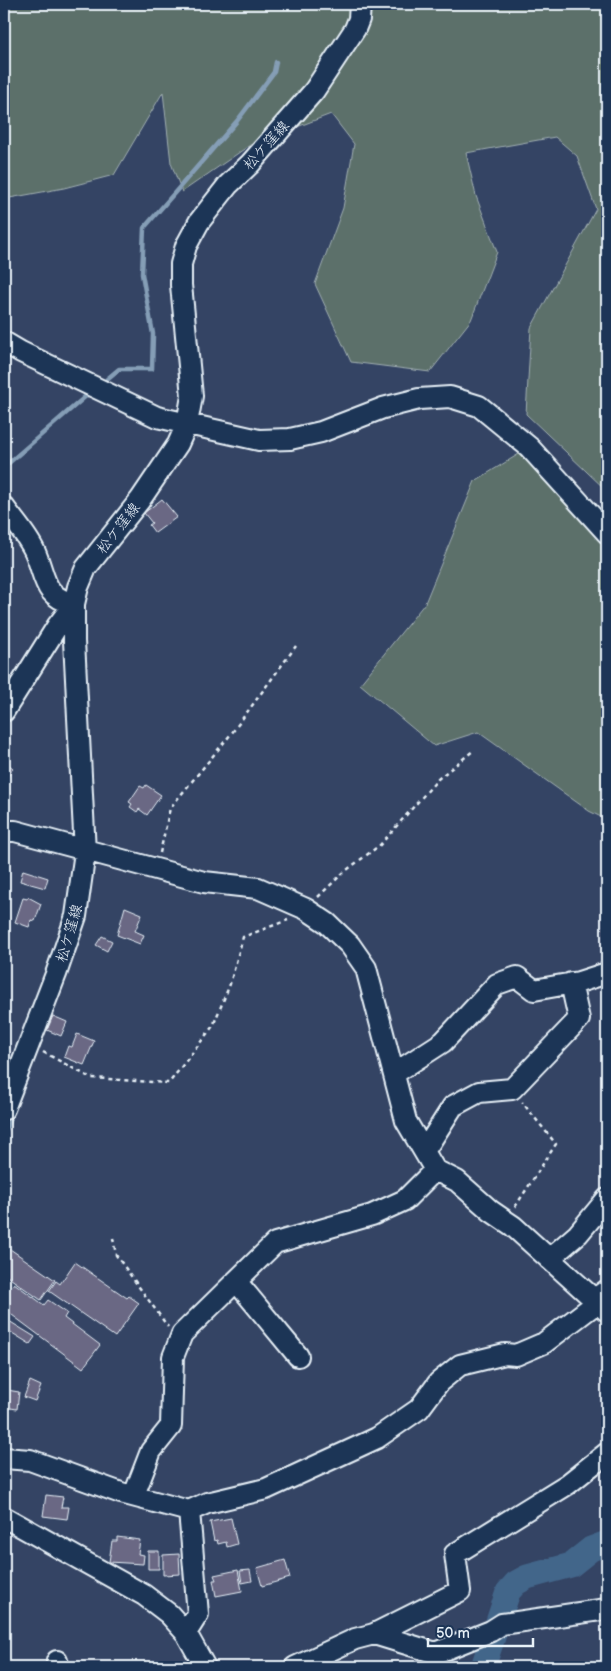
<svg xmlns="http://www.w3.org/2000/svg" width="611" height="1671" font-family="'Balsamiq Sans','Klee One',sans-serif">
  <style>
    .green { fill: #5b6f6b; stroke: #a2b0b2 }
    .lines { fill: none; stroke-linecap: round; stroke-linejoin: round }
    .stream { stroke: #859eb6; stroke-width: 4.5 }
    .river { stroke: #43668a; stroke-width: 25 }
    .building { fill: #6b6784; stroke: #e8f1f8 }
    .minor-casing { stroke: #e8f1f8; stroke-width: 24 }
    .path { stroke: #e8f1f8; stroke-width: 2.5; stroke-dasharray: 4 4; stroke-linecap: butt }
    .minor { stroke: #1d3557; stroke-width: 20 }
    .labels { text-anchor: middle; stroke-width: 4; stroke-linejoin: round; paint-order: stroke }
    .street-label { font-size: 15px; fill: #e8f1f8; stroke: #1d3557 }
  </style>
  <rect width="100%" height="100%" fill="#344464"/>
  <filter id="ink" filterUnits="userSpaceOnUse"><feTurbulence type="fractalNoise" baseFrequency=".02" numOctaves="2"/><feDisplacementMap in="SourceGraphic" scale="10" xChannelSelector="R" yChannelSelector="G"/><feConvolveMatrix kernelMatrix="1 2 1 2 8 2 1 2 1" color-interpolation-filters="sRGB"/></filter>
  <g filter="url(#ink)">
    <path class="green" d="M4 4H607V491L526 414 531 328 596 209 577 156 555 137 466 153 476 196 497 252 471 320 430 372 351 362 315 284 343 208 354 144 331 114 250 145 182 192 171 163 163 92 114 175 64 188 4 199Z
      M519 454 607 536V820L589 811 478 732 434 746 360 684 425 603 475 481Z"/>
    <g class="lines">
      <path class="stream" d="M107 379 119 369H152L153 334 142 274 144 228 237 121 274 72 276 62
        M4 467 86 396
        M4 1135 12 1112"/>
      <path class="river" d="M483 1667 508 1592 516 1583 527 1577 571 1565 591 1549 607 1543"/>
    </g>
    <path class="building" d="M162 499 177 517 155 533 149 525 152 523 144 513Z
      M4 761 13 768 4 784Z
      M146 785 161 795 147 815 139 809 137 812 130 807 132 804 129 802 140 786 144 788Z
      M23 870 48 878 45 888 20 881Z
      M28 897 41 904 35 921 31 920 29 927 15 922 23 898 27 899Z
      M125 907 142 914 135 931 144 935 140 944 117 935Z
      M102 936 112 941 107 951 96 945Z
      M53 1016 67 1022 61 1036 47 1030Z
      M77 1034 94 1041 84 1065 64 1057 68 1046 72 1047Z
      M10 1249 55 1280 41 1300 4 1274V1258Z
      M75 1262 127 1298 129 1296 139 1303 115 1337 49 1291 56 1281 60 1284Z
      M14 1283 44 1305 48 1300 67 1313 64 1318 100 1345 83 1368 4 1309V1297Z
      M4 1318 35 1337 30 1344 4 1328Z
      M4 1381 8 1382 7 1390 19 1392 17 1409 4 1407Z
      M30 1381 41 1386 35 1401 24 1397Z
      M46 1495 63 1497 61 1507H69L67 1519 43 1516Z
      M231 1518 237 1544 227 1547 226 1542 218 1544 217 1540 214 1541 210 1522Z
      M117 1537 140 1540 138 1554 144 1555 143 1564 109 1562 112 1541H117Z
      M148 1551H159V1569H148Z
      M179 1554 180 1574 163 1575V1555Z
      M285 1560 290 1578 262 1586 257 1568Z
      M238 1570 242 1591 216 1596 213 1580H216L214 1575Z
      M250 1570 252 1581 242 1583 240 1571Z"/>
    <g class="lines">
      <defs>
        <path id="minor" d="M4 342 21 352 157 417 259 440 290 439 321 432 383 408 419 399 450 397 479 406 529 447 607 533
          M4 507C14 521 28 536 35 552 46 577 42 596 74 604
          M4 711 58 625 74 604
          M4 831H15L204 882 258 888 306 909 327 923 350 945 366 968 406 1121 435 1170 457 1181 491 1211 513 1226 607 1311
          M395 1073 443 1042 497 984 517 977 534 990 579 982 607 973
          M4 1109 56 974 76 916 85 852 74 641V604L78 587 86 568 140 500 178 444 187 424 192 396 181 285V264L186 246 199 222 228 185 250 164 314 91 355 29 359 19 360 4
          M425 1150 453 1106 479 1092 512 1089 579 1019 571 983
          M549 1259 578 1234 607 1199
          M236 1281 298 1356
          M4 1458 30 1460 121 1493 189 1511 207 1503 266 1489 377 1438 419 1409 439 1382 460 1365 505 1354 516 1355 544 1343 590 1308 594 1300 607 1290
          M134 1495 151 1451 171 1426 173 1357 182 1334 275 1243 372 1215 405 1200 435 1170
          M4 1517 144 1595 169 1614 186 1633 205 1667
          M186 1633 198 1614 189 1511
          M374 1634 460 1591 455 1554 568 1484 607 1453
          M57 1661 59 1667
          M295 1667 355 1639 374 1634 436 1653 491 1631 502 1624 607 1609"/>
      </defs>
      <use href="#minor" class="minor-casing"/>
      <path class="path" d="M160 853 170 808 231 734 296 646
        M318 897 344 872 380 845 438 779 473 751
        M43 1052 91 1078 169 1083 213 1026 230 984 243 937 288 920
        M515 1207 556 1144 522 1102
        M113 1238 116 1255 168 1327"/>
      <use href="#minor" class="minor"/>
    </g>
  </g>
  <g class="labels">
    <g class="street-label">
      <text transform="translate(266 145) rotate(-48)" y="5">松ケ窪線</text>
      <text transform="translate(118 528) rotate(-52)" y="5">松ケ窪線</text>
      <text transform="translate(69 933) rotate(-74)" y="5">松ケ窪線</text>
    </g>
  </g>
  <rect width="611" height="1671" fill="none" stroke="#1d3557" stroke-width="20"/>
  <rect x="10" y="10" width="591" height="1651" fill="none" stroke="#e8f1f8" stroke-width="2" filter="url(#ink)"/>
  <path d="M428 1638v8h105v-8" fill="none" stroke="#e8f1f8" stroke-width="2.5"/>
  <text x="436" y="1638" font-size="15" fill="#e8f1f8" stroke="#1d3557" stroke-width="4" paint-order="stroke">50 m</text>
</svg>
